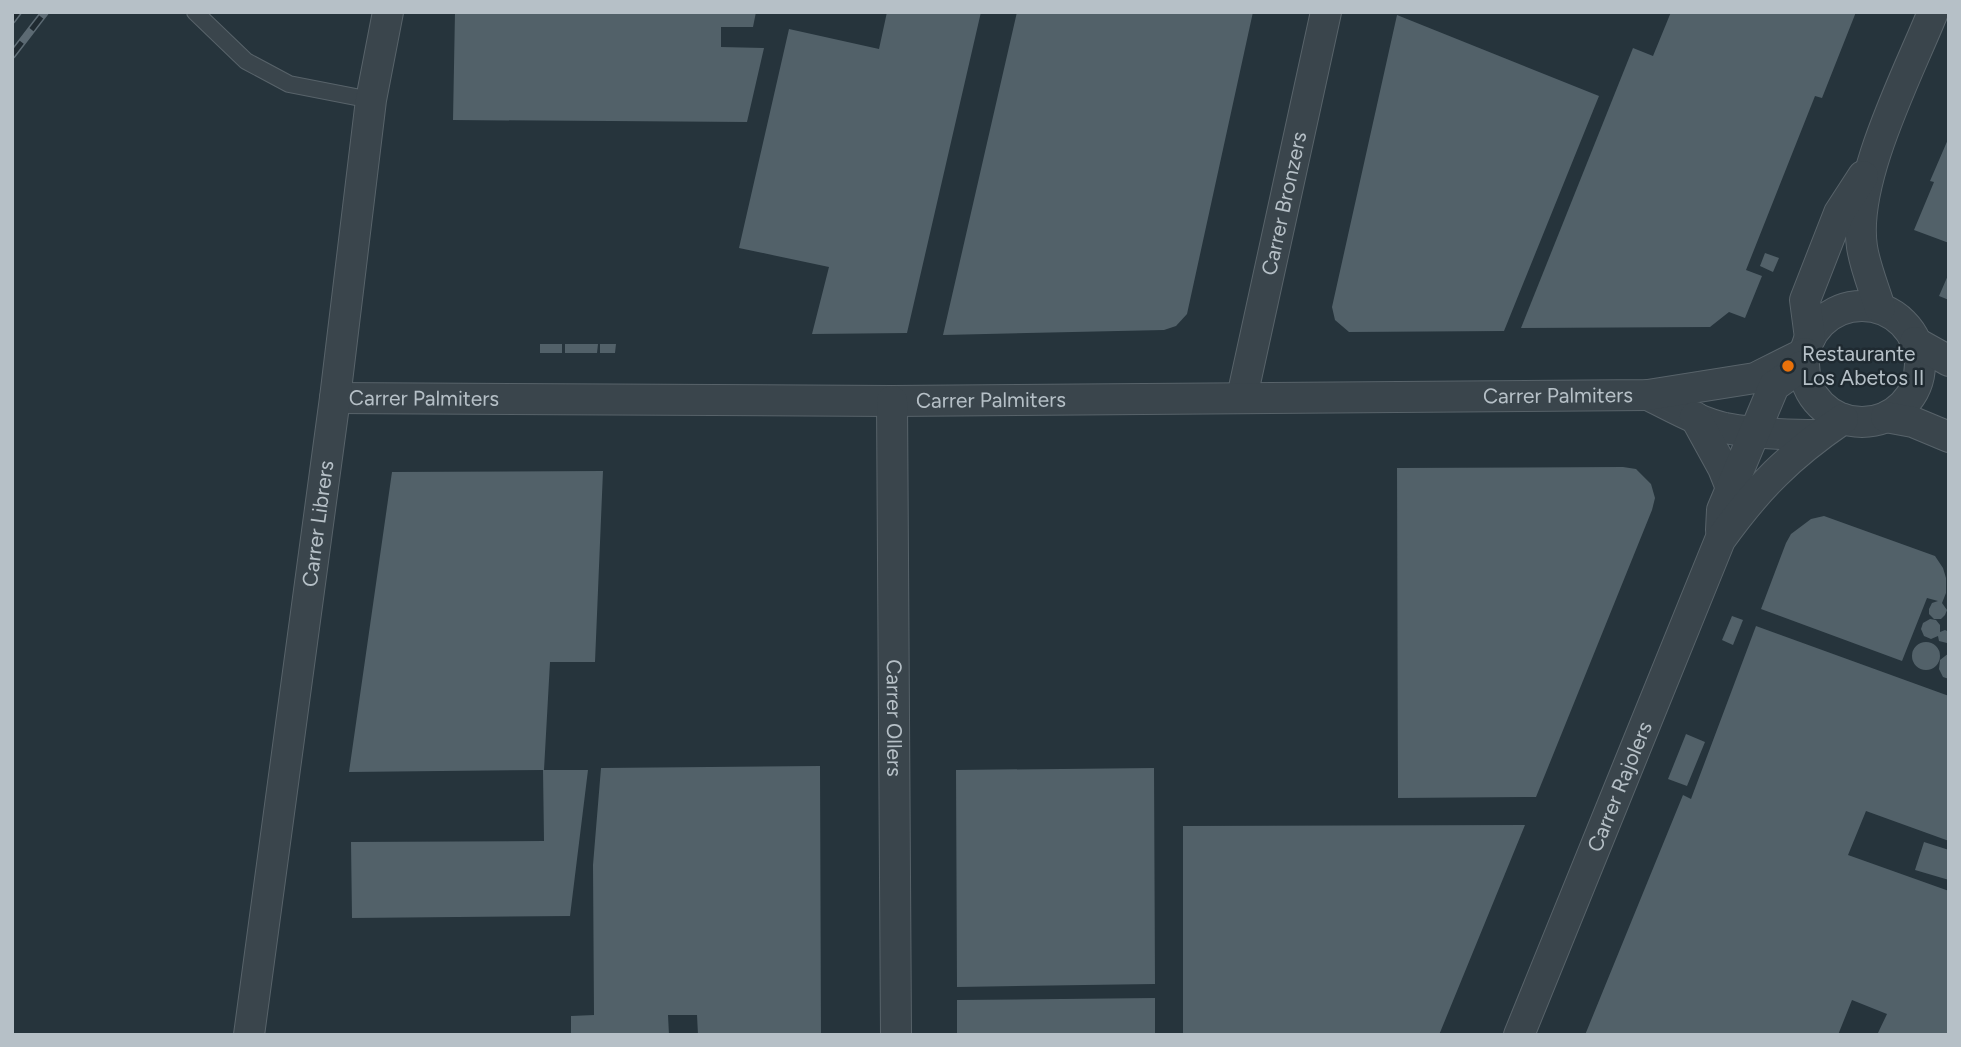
<svg xmlns="http://www.w3.org/2000/svg" width="1961" height="1047" font-family="Figtree,sans-serif">
  <style>
    .building { fill: #526169 }
    .lines { fill: none; stroke-linecap: round; stroke-linejoin: round }
    .service-casing { stroke: #58636a; stroke-width: 18 }
    .minor-casing { stroke: #58636a; stroke-width: 32 }
    .service { stroke: #3a454c; stroke-width: 16 }
    .minor { stroke: #3a454c; stroke-width: 30 }
    .rail-casing { stroke: #5c6a73; stroke-width: 8 }
    .rail { stroke: #1f2a31; stroke-width: 5; stroke-dasharray: 16; stroke-linecap: butt }
    .food-dot { fill: #e8710a; stroke: #1f2a31; stroke-width: 2.5 }
    .labels { text-anchor: middle; stroke-width: 5; stroke-linejoin: round; paint-order: stroke }
    .street-label { font-size: 21px; fill: #b6c0c7; stroke: #1f2a31 }
    .poi-label { font-size: 21px; fill: #b6c0c7; stroke: #1f2a31; text-anchor: start }
  </style>
  <rect width="100%" height="100%" fill="#26343c"/>
  <path class="building" d="M455 12H756L753 27H721V47L764 48 747 122 453 120Z
    M887 12H981L907 333 812 334 829 267 739 248 789 29 879 49Z
    M1017 12H1253L1187 314 1176 326 1164 330 943 335Z
    M1671 12H1856L1822 98 1815 96 1746 270 1762 276 1745 318 1729 312 1710 327 1521 328 1633 48 1653 56Z
    M1397 15 1599 96 1504 331 1349 332 1335 320 1332 307Z
    M1949 137V243L1914 230 1934 182 1930 181Z
    M1765 253 1779 258 1773 272 1760 266Z
    M1949 273V300L1939 296Z
    M540 344H562V353H540Z
    M565 344H598L597 353H565Z
    M600 344H616L615 353H600Z
    M1623 467 1636 469 1651 484 1655 498 1652 510 1536 797 1398 798 1397 468Z
    M603 471 595 662H550L544 770H588L570 916 352 918 351 842 544 841 543 770 349 772 392 472Z
    M1824 516 1935 556 1943 568 1946 578V593L1942 603 1947 610 1945 615 1941 619H1934L1929 614V609L1932 603 1938 601 1927 598 1902 661 1761 609 1786 543 1791 534 1811 519Z
    M1732 616 1743 620 1733 645 1722 640Z
    M1930 619 1936 620 1940 625V632L1945 630 1949 632 1947 643 1939 641 1938 636 1931 639 1924 636 1921 629 1923 623Z
    M1756 626 1949 696V841L1866 811 1848 855 1949 891V1035H1877L1887 1014 1852 1000 1838 1035H1585L1683 795 1691 799Z
    M1912 656a14 14 0 1 1 28 0a14 14 0 1 1-28 0Z
    M1949 653V679L1943 677 1939 669 1940 660Z
    M1686 734 1705 742 1687 786 1668 779Z
    M820 766 821 1035H698L697 1015H668L669 1035H571V1016L594 1015 593 865 601 768Z
    M1154 768 1155 984 957 987 956 770Z
    M1525 825 1439 1035H1183V826Z
    M1924 842 1949 850V880L1915 870Z
    M1155 998V1035H957V1000Z"/>
  <g class="lines">
    <defs>
      <path id="service" d="M195 12 246 61 289 84 371 100"/>
      <g id="minor">
        <circle cx="1862" cy="364" r="58"/>
        <path d="M1880 308C1874 288 1865 267 1862 247 1852 181 1908 74 1933 12"/>
        <path d="M1810 338 1805 300 1839 213 1863 176"/>
        <path d="M1915 342 1949 361"/>
        <path d="M1648 395C1673 407 1698 422 1725 428 1756 434 1788 435 1819 435"/>
        <path id="s1" d="M1242 397 1326 12"/>
        <path id="s2" d="M335 398 892 401 1648 395 1755 378 1805 353"/>
        <path id="s3" d="M892 401 896 1035"/>
        <path d="M1695 417 1723 468 1731 488"/>
        <path d="M1886 417 1913 422 1949 437"/>
        <path d="M1721 530 1722 510 1774 386 1802 366"/>
        <path id="s4" d="M249 1035 335 398 371 100 388 12"/>
        <path id="s5" d="M1519 1035 1720 540C1758 487 1789 456 1843 419"/>
      </g>
    </defs>
    <use href="#service" class="service-casing"/>
    <use href="#minor" class="minor-casing"/>
    <use href="#service" class="service"/>
    <use href="#minor" class="minor"/>
    <defs>
      <path id="rail" d="M12 20 18 12
        M12 55 45 12"/>
    </defs>
    <use href="#rail" class="rail-casing"/>
    <use href="#rail" class="rail"/>
  </g>
  <circle class="food-dot" cx="1788" cy="366" r="7"/>
  <g class="labels">
    <g class="street-label">
      <text dy="7" stroke="none"><textPath href="#s1" startOffset="198">Carrer Bronzers</textPath></text>
      <text dy="7" stroke="none"><textPath href="#s2" startOffset="1223">Carrer Palmiters</textPath></text>
      <text dy="7" stroke="none"><textPath href="#s2" startOffset="89">Carrer Palmiters</textPath></text>
      <text dy="7" stroke="none"><textPath href="#s2" startOffset="656">Carrer Palmiters</textPath></text>
      <text dy="7" stroke="none"><textPath href="#s4" startOffset="516">Carrer Librers</textPath></text>
      <text dy="7" stroke="none"><textPath href="#s3" startOffset="317">Carrer Ollers</textPath></text>
      <text dy="7" stroke="none"><textPath href="#s5" startOffset="268">Carrer Rajolers</textPath></text>
    </g>
    <g class="poi-label">
      <text x="1802" y="361">Restaurante<tspan x="1802" dy="24">Los Abetos II</tspan></text>
    </g>
  </g>
  <rect width="1961" height="1047" fill="none" stroke="#b6c0c7" stroke-width="28"/>
</svg>
